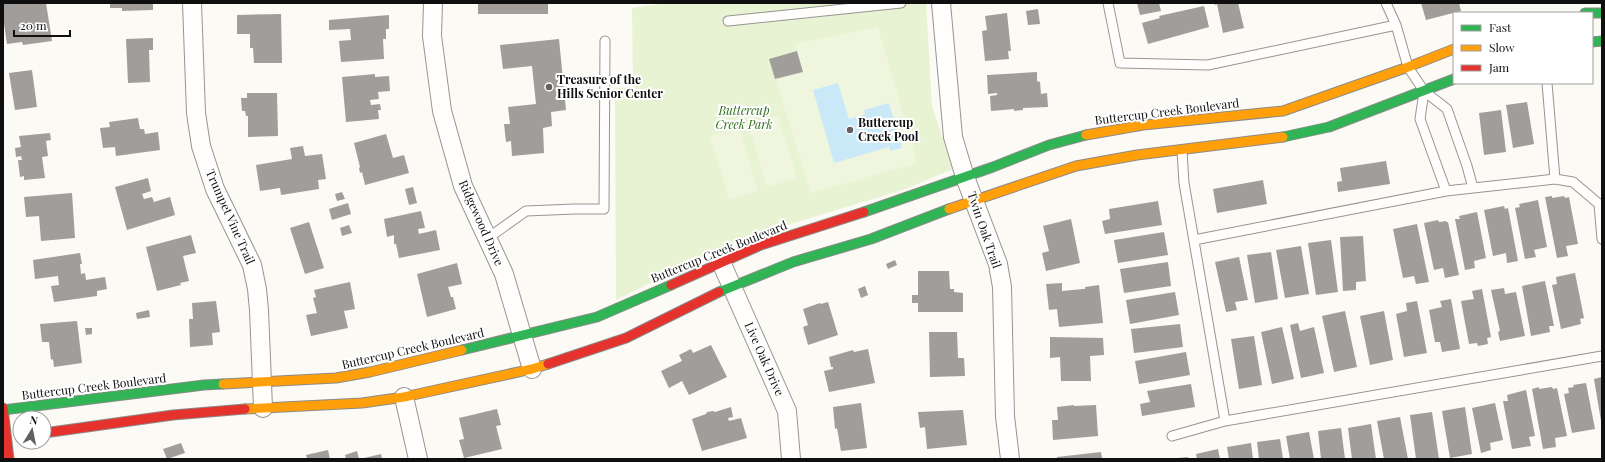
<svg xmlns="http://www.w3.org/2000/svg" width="1605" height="462" font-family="'Playfair Display',serif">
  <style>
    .green { fill: #e7f3d3 }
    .pitch { fill: #f0f6dd }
    .water { fill: #c9e9f8 }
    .building { fill: #a09d9a }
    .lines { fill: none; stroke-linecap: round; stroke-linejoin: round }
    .lane-casing { stroke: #969592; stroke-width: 11 }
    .street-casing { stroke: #969592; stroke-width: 20 }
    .fast-casing { stroke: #8c8b89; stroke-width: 11 }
    .slow-casing { stroke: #8c8b89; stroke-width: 11 }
    .jam-casing { stroke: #8c8b89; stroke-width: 11 }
    .lane { stroke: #fffefd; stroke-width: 9 }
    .street { stroke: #fffefd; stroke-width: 18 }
    .fast { stroke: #30b455; stroke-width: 9 }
    .slow { stroke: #ff9f0a; stroke-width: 9 }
    .jam { stroke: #e5322d; stroke-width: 9 }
    .poi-dot { fill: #62615f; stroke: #fff; stroke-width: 1.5 }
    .labels { text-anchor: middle; stroke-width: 4; stroke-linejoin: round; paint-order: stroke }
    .poi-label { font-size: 12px; font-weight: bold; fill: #0f0f0f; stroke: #fff; text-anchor: start }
    .park-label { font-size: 12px; font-style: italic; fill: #2f6c1b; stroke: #fff }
    .street-label { font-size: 12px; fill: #0f0f0f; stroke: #fff }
  </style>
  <rect width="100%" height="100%" fill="#fcfaf4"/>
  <path class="green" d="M666 3H926L932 106 953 169 906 189 741 239 616 300 615 88 633 87 632 8Z"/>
  <path class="pitch" d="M878 27 917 163 811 193 769 59 797 51 794 44Z
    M778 116 797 178 767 187 748 124Z
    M739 128 758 191 729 199 710 136Z"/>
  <path class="water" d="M838 83 849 119 865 114 864 110 889 103 902 148 890 151 889 147 834 163 813 90Z"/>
  <path class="building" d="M3 3H46L52 41 23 45 22 42 7 44 3 17Z
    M110 3H153V10L122 11V8H110Z
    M478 3H548V14H478Z
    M1137 3H1159L1161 11 1140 15Z
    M1214 3H1238L1244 28 1223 33 1217 4 1215 5Z
    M1421 3H1459L1461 11 1426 20Z
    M1204 6 1209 27 1148 44 1142 23 1160 18 1159 16Z
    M1038 9 1040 24 1028 25 1026 11Z
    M1007 13 1011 51H1008L1009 59 985 61 982 31 987 30 985 16Z
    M281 14 282 63H254L253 48H250V34H237V15Z
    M389 15V29H386V39H383L384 59 341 62 339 41 351 40 350 29 329 30V20Z
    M153 38V50H149L150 82 128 83 126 39Z
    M559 39 566 110 551 112 552 126 543 128 544 153 512 156 511 141 506 142 504 124H510L508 107 536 104 532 66 503 69 500 45Z
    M797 51 803 72 775 79 769 59Z
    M32 70 37 107 15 110 9 73Z
    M1037 72V81L1040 82 1041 94 1047 93 1048 107 1023 108V110L1014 111V109L991 111 990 96 997 95V93L988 94 987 75Z
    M375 74V77L389 76 390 91 378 92 379 99 370 100 371 105 380 104 381 110H378L379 119 346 122 342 77Z
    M247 93H277L278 136 248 137V116H246L245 111H242L241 98H247Z
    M1527 102 1534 144 1513 148 1506 105Z
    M1501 110 1506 152 1484 155 1479 113Z
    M138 118 140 129H144L145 134 158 132 160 150 116 156 115 147 103 148 100 128 110 127 109 122Z
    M50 133 51 140 46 141 48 156 42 157 45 178 24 180V176L20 177 18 160H22L21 156 16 157 15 148 21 147 19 136Z
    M386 134 393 158 404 155 409 173 365 185 362 172 360 173 359 168 360 167 354 143Z
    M303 146 305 156 322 154 326 179 318 180 319 189 281 195 280 188 260 191 256 165 292 159 290 148Z
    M1386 161 1390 184 1338 192 1337 182 1342 181 1340 168Z
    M148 178 151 191 142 194 144 199 152 197 154 202 170 197 175 215 127 230 115 187Z
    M1263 180 1267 204 1217 213 1213 189Z
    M413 187 417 203 409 205 405 189Z
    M342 192 345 199 337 201 335 194Z
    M72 193 75 238 41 241 39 216 26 217 24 197Z
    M1552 196V198L1564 196 1565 198 1569 197 1578 244 1566 246 1568 256 1557 258 1545 197Z
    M1538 200 1547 247 1534 250 1536 257 1525 259 1515 208 1520 207 1519 204Z
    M1158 201 1162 225 1105 234 1102 221 1110 219 1109 209Z
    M348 203 351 214 332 220 329 209Z
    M1504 206 1505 209 1508 208 1518 261 1507 263 1506 253 1493 256 1484 210Z
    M421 211 425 228 418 229 419 234 436 230 440 250 399 258 396 244H394V235L387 237 384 219Z
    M1477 212 1486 258 1474 261 1475 268 1465 270 1455 219H1460L1459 216Z
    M1071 219 1080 263 1046 271 1042 253 1049 251 1043 226Z
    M1438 220 1439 222 1446 221V222H1448L1459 275 1445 278 1443 268 1434 270 1424 223Z
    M309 222 324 268 305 274 290 228Z
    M1417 224 1429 282 1416 284 1414 276 1403 278 1393 229Z
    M349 225 352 233 342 236 340 228Z
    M1164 232 1168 255 1118 263 1114 240Z
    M191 235 196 253 183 256 189 281 180 283 181 285 157 291 146 247Z
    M1363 236 1366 281 1356 282V290L1343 291 1340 237Z
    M1331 240 1338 292 1316 295 1308 243Z
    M1301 246 1309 294 1285 298 1276 250Z
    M1271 252 1278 299 1255 303 1247 255Z
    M80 253 82 264H80L81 274 85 273 86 280 105 277 107 289 97 291V296L54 302 51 286 59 285 58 276 35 279 33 260Z
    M1239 257 1248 300 1235 302 1237 310 1226 312 1215 262Z
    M895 260 897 265 888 269 886 264Z
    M1168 262 1171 286 1124 293 1120 269Z
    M457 263 462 284 448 287 451 297H453L456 309 427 317 417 274Z
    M918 271H949L950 289H954V292L963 293V312H918V303H912V295H918Z
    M1575 273 1584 318 1580 319 1581 324 1561 329 1552 285 1557 284 1556 277Z
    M1545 281 1554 326H1549L1550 332 1531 336 1522 286Z
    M350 282 355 309 344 311 348 328 311 336 306 315 317 313 313 298 316 297 314 290Z
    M1062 283V291L1083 289H1085V287L1099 285 1103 323 1059 327 1057 309 1049 310 1046 284Z
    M865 286 868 295 861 298 858 289Z
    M1504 288 1505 294 1516 292 1525 336 1500 341 1498 332 1500 331 1491 290Z
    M1482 289 1491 337 1487 338 1488 344 1478 346 1477 343 1469 344 1461 301 1474 299 1472 291Z
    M1175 292 1179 315 1130 324 1126 300Z
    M1451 299 1460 349 1442 352 1440 342H1435L1429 310 1442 307 1440 301Z
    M216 301 220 332 212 333 213 345 190 347 189 319H193L192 303Z
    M1417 301 1427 353 1404 357 1396 314 1407 311 1406 303Z
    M828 302 838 335 808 345 803 327 808 325 803 309 820 303 821 304Z
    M149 310 150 317 137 319 136 313Z
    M1345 311 1357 367 1334 372 1322 316Z
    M1384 311 1393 360 1370 365 1360 316Z
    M77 321 82 363 54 367 53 359 51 360 49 342H42L40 324Z
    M1298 323 1300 331 1314 327 1324 373 1301 378 1290 325Z
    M1180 324 1183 347 1134 353 1131 329Z
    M1282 327 1294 379 1272 384 1261 332Z
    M85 328H92V334L86 335Z
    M929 332H957L958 358H964L965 376 930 377Z
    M1254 336 1262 385 1239 389 1231 339Z
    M1050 337 1103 338 1104 355 1090 356 1091 381H1061L1060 357 1050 358Z
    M711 345 727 377 689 395 682 381 669 388 661 371 682 361 679 355 691 349 693 353Z
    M868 349 875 383 829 392 824 371 833 369V367H831L829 357 853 350 854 352Z
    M1186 352 1190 375 1139 384 1135 361Z
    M1602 377V421H1601L1594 379Z
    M1586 383 1595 429 1572 433 1564 394 1569 393 1568 388 1574 387 1573 385Z
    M1191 384 1195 407 1142 416 1140 404 1150 402 1147 391Z
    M1539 387V389L1552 387 1553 389 1557 388 1567 436 1555 438 1556 447 1543 449 1532 389Z
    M1526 390 1535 436 1529 437 1531 446 1512 449 1503 401H1508L1507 395Z
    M861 403 867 448 841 451 837 428 835 429 833 407Z
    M1495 403 1503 440 1490 443 1491 450 1481 453 1472 408Z
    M1074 405V406L1096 405 1098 436 1053 440 1052 420H1058L1057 407Z
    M731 407 733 417 728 418 729 421 741 418 747 438 702 451 692 419 706 414 707 412 713 411 715 412Z
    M1465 407 1472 454 1450 458 1442 411Z
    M497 409 501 425 496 426 502 449 464 458 459 440 464 439 459 418Z
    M963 410 967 445 927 449 925 427 920 428 918 412Z
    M1432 412 1439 459H1416L1410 415Z
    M1400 417 1408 459H1384L1377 421Z
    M1371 424 1376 459H1352L1348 428Z
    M1341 428 1345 459H1321L1318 431Z
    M1309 432 1314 459H1290L1286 436Z
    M1280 439 1283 459H1259L1257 442Z
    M181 443 185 453 167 459 163 449Z
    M1251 443 1253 459H1229L1227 447Z
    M1218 449 1220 459H1197L1196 454Z
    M328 450 330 459H307L306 455Z
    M357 451 359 459H346L345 455Z
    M1101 452 1102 459H1057V457Z
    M381 454 382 459H364V458Z
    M1188 457V459H1178V458Z"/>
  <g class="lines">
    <defs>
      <path id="lane" d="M1108 3 1120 63 1208 65 1396 25
        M1386 3 1396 25 1408 67 1424 91 1447 109 1467 166 1473 188
        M728 21 901 3
        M1547 83 1555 179
        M1424 92 1420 119 1446 191
        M1182 151 1184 183 1225 421 1602 356
        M488 238 526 211 575 209H604L605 41
        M1194 240 1446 191 1555 179 1573 182 1599 204 1602 239
        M1172 436 1225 421"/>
      <path id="street" d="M192 3 196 113 201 146 215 189 252 265 257 289 259 310 263 408
        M433 3 432 36 442 111 463 186 504 274 532 369
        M941 3 953 137 965 177 998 264 1002 287 1005 416 1010 459
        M721 262 787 411 791 459
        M404 397 418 459"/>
      <path id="fast" d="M1585 13H1602
        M1592 42 1602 41
        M1283 137 1329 127 1454 79
        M864 212 993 167 1049 145 1086 135
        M719 292 793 262 871 239 949 209
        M462 350 597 317 671 285
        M3 410 204 385 223 384"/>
      <path id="slow" d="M1086 135 1143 125 1283 111 1408 67 1454 49
        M949 209 1076 166 1137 155 1283 137
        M223 384 336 378 370 372 462 350
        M245 409 362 403 404 397 532 369 548 364"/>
      <path id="jam" d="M671 285 761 245 864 212
        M548 364 626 338 719 292
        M3 408 9 459
        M44 433 173 415 245 409"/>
    </defs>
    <use href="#lane" class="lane-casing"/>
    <use href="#street" class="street-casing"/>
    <use href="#fast" class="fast-casing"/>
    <use href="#slow" class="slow-casing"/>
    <use href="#jam" class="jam-casing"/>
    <use href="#lane" class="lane"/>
    <use href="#street" class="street"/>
    <use href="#fast" class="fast"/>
    <use href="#slow" class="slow"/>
    <use href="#jam" class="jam"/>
  </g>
  <g class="poi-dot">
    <circle cx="549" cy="87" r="4"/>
    <circle cx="850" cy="130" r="4"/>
  </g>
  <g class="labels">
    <g class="poi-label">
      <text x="557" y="84">Treasure of the<tspan x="557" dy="14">Hills Senior Center</tspan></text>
      <text x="858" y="127">Buttercup<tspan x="858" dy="14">Creek Pool</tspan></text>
    </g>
    <g class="park-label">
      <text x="744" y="115">Buttercup<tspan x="744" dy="14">Creek Park</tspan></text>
    </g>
    <g class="street-label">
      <text transform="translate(1167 112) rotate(-7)" y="4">Buttercup Creek Boulevard</text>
      <text transform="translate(230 217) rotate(66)" y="4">Trumpet Vine Trail</text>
      <text transform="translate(481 223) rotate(66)" y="4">Ridgewood Drive</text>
      <text transform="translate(984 230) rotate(71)" y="4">Twin Oak Trail</text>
      <text transform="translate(719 252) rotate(-22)" y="4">Buttercup Creek Boulevard</text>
      <text transform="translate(413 349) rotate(-13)" y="4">Buttercup Creek Boulevard</text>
      <text transform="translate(764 359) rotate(66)" y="4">Live Oak Drive</text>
      <text transform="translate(94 387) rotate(-7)" y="4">Buttercup Creek Boulevard</text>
    </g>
  </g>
  <rect width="1605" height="462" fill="none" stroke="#0f0f0f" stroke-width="8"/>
  <rect x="1453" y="12" width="140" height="72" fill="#ffffff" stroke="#9f9f9f"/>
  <rect x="1461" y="25" width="20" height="6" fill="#30b455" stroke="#9f9f9f"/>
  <text x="1489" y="32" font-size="12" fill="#0f0f0f">Fast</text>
  <rect x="1461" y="45" width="20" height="6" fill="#ff9f0a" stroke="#9f9f9f"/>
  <text x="1489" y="52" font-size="12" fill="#0f0f0f">Slow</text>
  <rect x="1461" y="65" width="20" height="6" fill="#e5322d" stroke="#9f9f9f"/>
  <text x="1489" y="72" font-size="12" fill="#0f0f0f">Jam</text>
  <g transform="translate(32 430) rotate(10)"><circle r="19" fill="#ffffff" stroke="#9f9f9f"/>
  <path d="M0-3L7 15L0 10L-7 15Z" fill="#62615f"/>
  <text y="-6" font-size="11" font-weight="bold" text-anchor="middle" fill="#0f0f0f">N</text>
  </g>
  <path d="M14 30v6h56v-6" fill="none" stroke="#0f0f0f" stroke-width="2"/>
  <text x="20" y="30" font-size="12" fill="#0f0f0f" stroke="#ffffff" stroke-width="3" paint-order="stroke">20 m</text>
</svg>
